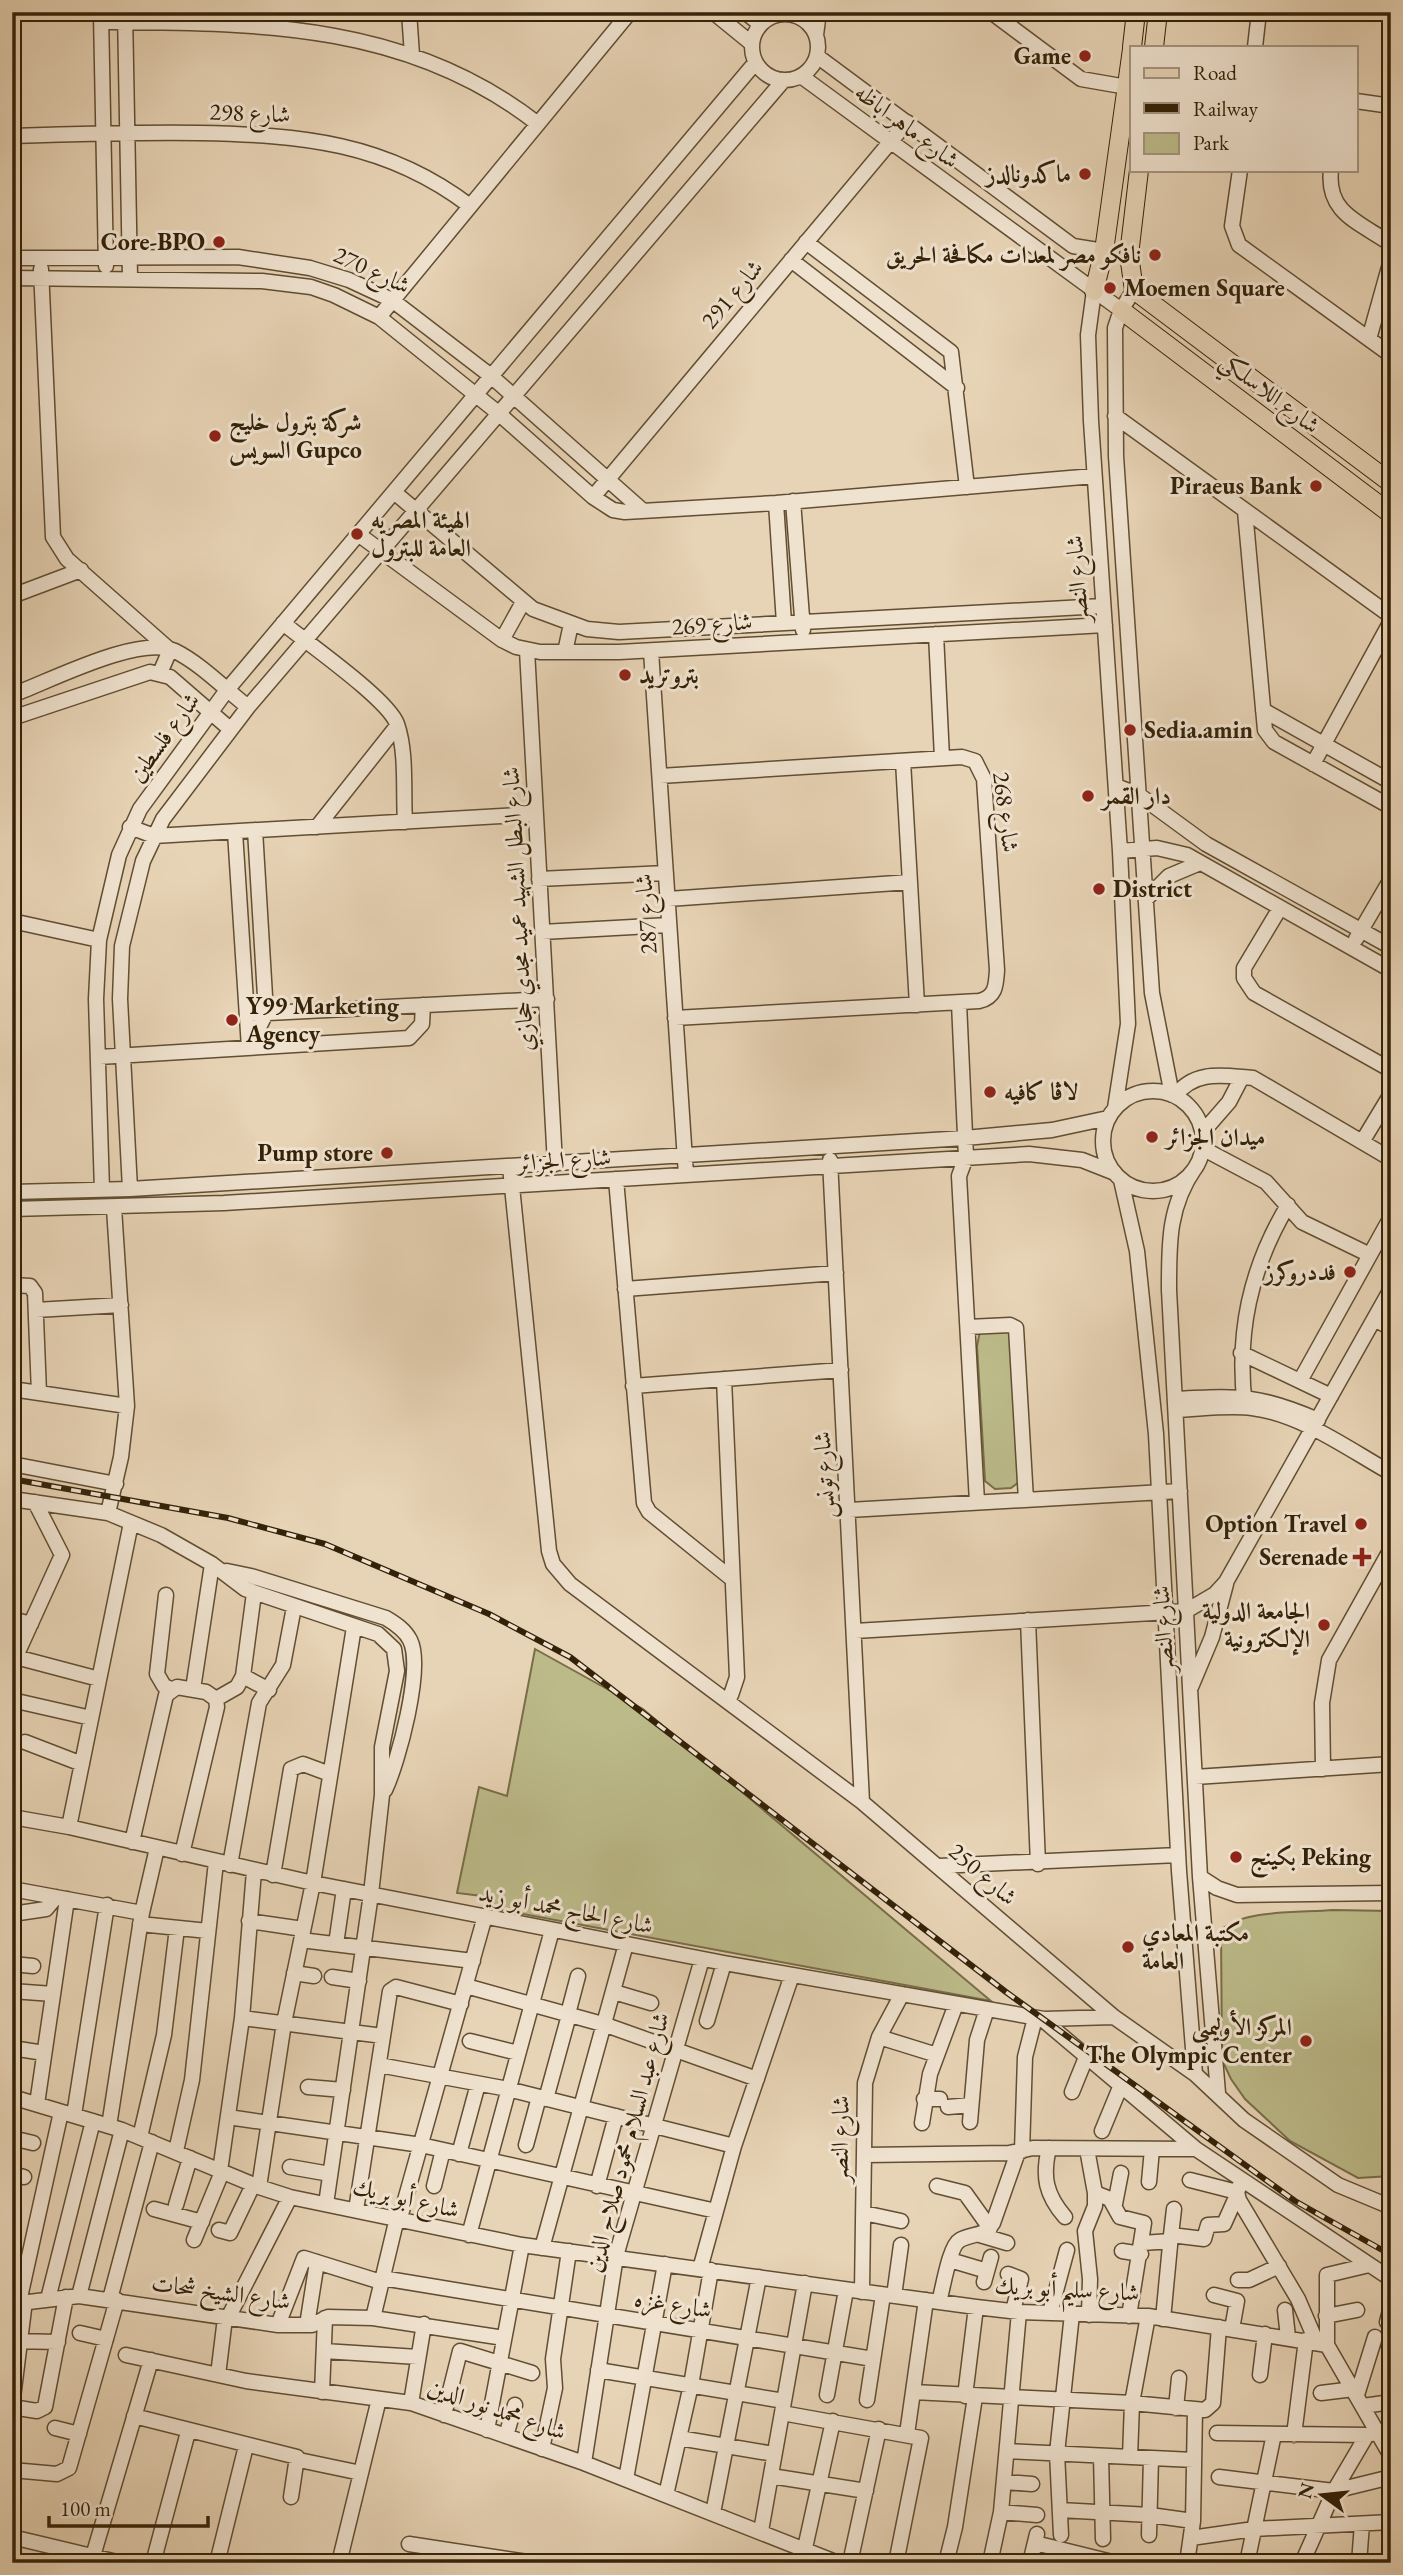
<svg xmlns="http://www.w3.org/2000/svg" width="1403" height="2575" font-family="'EB Garamond',Amiri,serif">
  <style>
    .green { fill: #bcba89; stroke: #786e48; stroke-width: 2 }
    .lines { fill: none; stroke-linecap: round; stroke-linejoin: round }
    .minor-casing { stroke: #614e33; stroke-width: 17 }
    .major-casing { stroke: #342208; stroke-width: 20 }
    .minor { stroke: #efe2cf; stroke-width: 14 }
    .major { stroke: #e7d3b5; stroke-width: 18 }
    .rail-casing { stroke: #342208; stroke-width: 6 }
    .rail { stroke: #efe2cf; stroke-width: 3.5; stroke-dasharray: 10; stroke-linecap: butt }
    .poi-dot { fill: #8f2418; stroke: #efe2cf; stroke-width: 2.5 }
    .labels { text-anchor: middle; stroke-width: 6; stroke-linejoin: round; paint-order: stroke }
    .poi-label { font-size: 24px; font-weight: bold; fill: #342208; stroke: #efe2cf; text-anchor: start }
    .street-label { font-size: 24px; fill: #342208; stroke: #efe2cf }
  </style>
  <rect width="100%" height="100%" fill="#e7d3b5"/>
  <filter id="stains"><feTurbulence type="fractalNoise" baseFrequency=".00286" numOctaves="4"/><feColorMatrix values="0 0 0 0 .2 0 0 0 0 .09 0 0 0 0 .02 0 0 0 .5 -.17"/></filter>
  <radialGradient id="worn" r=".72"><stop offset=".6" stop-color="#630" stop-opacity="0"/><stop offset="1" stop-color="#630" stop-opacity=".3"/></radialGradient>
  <path class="green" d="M1011 1328 1019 1482 1011 1488 995 1489 985 1481 977 1346 980 1331Z
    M535 1649 643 1709 991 2001 491 1908 490 1897 457 1893 479 1787 507 1796Z
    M1333 1910 1391 1911V2176L1358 2178 1290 2141 1245 2099 1231 2079 1222 2060 1221 1930C1244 1909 1301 1913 1333 1910Z"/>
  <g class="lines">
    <defs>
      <path id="minor" d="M125 12 130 277
        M409 12 412 55
        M713 12 751 43
        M745 12 760 24
        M991 12 1081 79 1127 87
        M752 47a33 33 0 1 1 66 0a33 33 0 1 1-66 0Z
        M101 14 106 266
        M102 22C258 23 408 22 538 124
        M816 35 819 12
        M1255 47 1259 12
        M817 56 1073 246 1104 251
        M801 76 1121 310
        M1356 101 1391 106
        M12 136C74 134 136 132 199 133 301 135 386 142 470 206
        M1240 170 1232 226 1239 245 1391 355
        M1331 170C1326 213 1359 222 1391 244
        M806 242 951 352 967 487
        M12 258 238 257 310 268 349 280 392 300 491 376 641 509
        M791 260 957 388
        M41 269 53 537 67 559 170 650 160 673
        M12 278 262 281 311 287 334 295 379 317 497 412 593 497 613 510 625 512 776 503 1094 476
        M1134 290 1121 310 1115 328 1116 456 1152 993 1172 1095
        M1094 291 1088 335 1091 421 1120 851 1128 1024 1115 1108
        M379 317 630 12
        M1369 339 1391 260
        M1115 416 1391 616
        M394 492 533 609 587 629 619 632 1103 606
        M593 497 907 122
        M793 501 803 630
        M776 503 784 623
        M1245 511 1265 730 1274 742 1391 807
        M358 534 502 640 516 647 540 652H619L1105 625
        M12 596 81 570
        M283 623C307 643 388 699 397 724 407 753 403 791 405 822
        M936 634 942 758
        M502 640 523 602
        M527 650 555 1164
        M651 651 686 1175
        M565 652 571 624
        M12 695C50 681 140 634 175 651 201 664 225 689 248 707
        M1263 710 1391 782
        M12 718 150 672 170 677 230 729
        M903 761 917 1005
        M1313 764 1391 621
        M660 776 962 757 975 761 984 779 997 970C996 985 996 997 979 1001L675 1018
        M1116 786 1139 795 1206 844 1391 947
        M130 827 154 836 535 814
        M317 827 397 726
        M235 832 249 1048
        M1120 851 1157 848 1187 855 1391 970
        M539 879 666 873
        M668 899 910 882
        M1146 899 1169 876 1200 863
        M1280 908 1244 968V978L1254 993 1391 1070
        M12 921 99 940
        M542 932 669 925
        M1356 939 1391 879
        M959 1003 966 1157 959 1176 977 1502
        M247 1014 547 999
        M249 1048 266 1013 255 830
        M99 1057 409 1038 422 1024 423 1005
        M1103 1141a50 50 0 1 1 100 0a50 50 0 1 1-100 0Z
        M1175 1096C1195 1069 1224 1076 1253 1078L1391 1159
        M1202 1133 1229 1102 1242 1077
        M1362 1142 1391 1094
        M1202 1148 1266 1182 1302 1222 1370 1255
        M830 1160 862 1802
        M510 1167 549 1551 553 1564 570 1584 862 1802 1114 2017 1195 2074 1244 2120 1338 2185 1391 2207
        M1195 1168C1168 1207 1169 1244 1169 1290L1200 1877 1218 2093
        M616 1179 644 1503 649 1512 732 1579
        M1121 1180 1137 1251 1156 1434 1179 1871 1195 2074
        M130 1189 120 999 122 946 143 861 163 819 248 707 783 81
        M102 1190 96 999 99 940 119 855 140 809 227 690 755 63
        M12 1192 130 1189 965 1138 1052 1130 1108 1118
        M12 1209 224 1203 1029 1154 1082 1160 1115 1173
        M12 1285 30 1286 35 1293 39 1393
        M625 1289 836 1273
        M36 1310 121 1305
        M1374 1319 1391 1328
        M968 1327 1010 1325 1016 1328 1026 1500
        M1241 1353 1331 1396
        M724 1379 737 1677 731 1695 725 1698
        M1300 1381 1391 1217
        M633 1386 841 1370
        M12 1389 127 1406
        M1175 1399C1239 1396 1258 1394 1318 1420
        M1245 1407C1236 1333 1250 1269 1288 1205
        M1176 1410C1201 1409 1228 1405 1252 1408 1301 1414 1348 1449 1391 1473
        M12 1464 116 1484
        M12 1499 108 1513 161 1535 212 1564 245 1589 378 1634 394 1649 397 1671 382 1747V1795L371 1894 326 2204
        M849 1510 1180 1491
        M108 1513 121 1457 127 1406 114 1208
        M227 1571 251 1576 386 1618C396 1624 405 1630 410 1640 424 1667 398 1763 385 1790
        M166 1595 157 1674 164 1686 171 1689
        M12 1619 31 1624
        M1028 1620 1038 1864
        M855 1631 1186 1611 1215 1594 1226 1582 1391 1289
        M12 1656 99 1679
        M12 1665 62 1555 35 1502
        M243 1676 269 1690
        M1191 1687 1212 1637 1226 1584
        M193 1689 212 1564
        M216 1699 237 1687 243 1676 254 1593
        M12 1700 91 1718
        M25 1742 82 1764
        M1323 1769 1322 1703 1329 1660 1391 1549
        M1195 1777 1391 1764
        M12 1817 69 1827 313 1883 724 1963 1044 2019 1114 2017
        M69 1827 131 1523
        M132 1842 166 1695 177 1687 206 1692 216 1699 217 1707 182 1854
        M230 1865 259 1703 283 1665 294 1607
        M939 1866 1178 1855
        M273 1875 291 1769 303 1764 330 1774
        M1200 1877 1217 1888 1237 1895 1391 1893
        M12 1889 142 1913
        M12 1914 46 1909 56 1897
        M249 1921 303 1929
        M140 1924 208 1931
        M309 1941 473 1961
        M336 1944 344 1889
        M12 1964 33 1966
        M294 1973 314 1976
        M332 1977 359 1981
        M466 1986 606 2025 757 2079
        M12 1991 53 1994
        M614 1992 651 2003
        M568 2014 578 1976
        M242 2018 383 2036
        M1042 2019 1196 2149 1391 2279
        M707 2021 724 1963
        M879 2037 937 2055
        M470 2041 518 2053
        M12 2048 44 2053
        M379 2065 508 2089 734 2146
        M308 2087 343 2090
        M1072 2092 1087 2055
        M12 2097 122 2130 259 2187 290 2197 522 2245 976 2307 1019 2312 1148 2316 1327 2345
        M546 2099 569 2015
        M924 2099H940
        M37 2104 67 1899
        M948 2107 971 2105
        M74 2115 107 1905
        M228 2117 421 2145 716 2211
        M970 2122 977 2040 987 2009
        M922 2123 930 2074 956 2004
        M109 2126 142 1913 157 1848
        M1102 2131 1121 2085
        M140 2137 164 2035 177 1928
        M12 2138 33 2143
        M526 2145 539 2097
        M1049 2148C1042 2177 1046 2195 1065 2217
        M1087 2149 1095 2193V2206L1085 2231 1090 2279 1089 2315
        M176 2151 192 2080 216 1862
        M1022 2151 1025 2057 1035 2018
        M459 2154 478 2084
        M865 2155 1009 2153 1033 2148 1196 2149
        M290 2167 330 2174
        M220 2171 242 2018 254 1871
        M12 2174 24 2177
        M1190 2180 1237 2192
        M1242 2180 1237 2192 1239 2200 1298 2299 1316 2341
        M1149 2182 1152 2149
        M434 2186 443 2150
        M597 2186 616 2116
        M937 2186 965 2193 990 2228
        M259 2187 284 2023 313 1883 354 1627
        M1095 2193 1110 2199 1120 2217 1144 2223 1129 2316
        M1115 2204 1121 2173
        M176 2205 190 2158
        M154 2209 202 2222
        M356 2210 390 1991 396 1987 461 2004
        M864 2213 901 2221
        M400 2218 485 1916
        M219 2230 230 2233 253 2185
        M469 2235 552 1930
        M980 2235 1007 2243
        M1171 2235 1174 2209
        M194 2240 222 2172
        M1143 2243 1170 2241
        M542 2248 626 1944
        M1122 2251 1141 2254
        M950 2260 987 2271
        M700 2269 734 2146 792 1975
        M1008 2274 1021 2279 1013 2311
        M382 2278 873 2359
        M1238 2280H1249L1279 2266
        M984 2282 991 2257
        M862 2292 865 2083 879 2037 902 1994
        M1214 2295 1237 2301 1232 2329
        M79 2296 122 2130
        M894 2296 901 2245
        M48 2299 93 2121
        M110 2299 152 2142
        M19 2302 61 2112
        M939 2302C943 2289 949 2246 960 2240 973 2233 984 2237 993 2223L1018 2152
        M12 2304 79 2296 278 2325H312L328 2317 373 2318 504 2338
        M1285 2310 1288 2337
        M1050 2313 1067 2250
        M1326 2316 1357 2310
        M228 2318 290 2197
        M373 2318 397 2218
        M1163 2319 1171 2235 1204 2239 1208 2225 1224 2224 1237 2195
        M1387 2322 1391 2307
        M278 2325 304 2258 381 2282
        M307 2325 317 2262
        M80 2333 106 2339
        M12 2341 58 2342
        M1327 2345 1391 2456
        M1327 2345V2275L1369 2265
        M1389 2347H1391
        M324 2351 418 2357
        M126 2355 246 2381 411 2403 584 2463 838 2563
        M598 2370 784 2401
        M218 2375 225 2318
        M1260 2375 1265 2334
        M322 2392 325 2318
        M913 2392 1132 2403 1205 2410 1213 2403 1219 2327
        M1321 2393 1354 2389
        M827 2395 846 2290
        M1357 2395 1375 2337
        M965 2396 976 2307
        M867 2400 883 2295
        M411 2403 424 2324
        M12 2406 25 2301
        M1363 2406 1391 2402
        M12 2407 37 2411 45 2407 66 2297
        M1176 2408 1179 2378
        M782 2413 921 2438 896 2563
        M444 2415 460 2351 532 2373
        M134 2416 297 2457 291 2497
        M55 2428 79 2434
        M487 2430 522 2245
        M1217 2433 1367 2435 1391 2430
        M907 2434 926 2300
        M1294 2435 1306 2340
        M506 2436 515 2405
        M679 2438 774 2454
        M542 2449 555 2388 553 2359 569 2251
        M1007 2451 1194 2460
        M1101 2456 1103 2539
        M1130 2457 1132 2403 1148 2316
        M299 2460 361 2473
        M584 2463 616 2256 702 1959
        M12 2470 57 2474 69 2468 117 2300
        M771 2476 866 2491
        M1219 2477 1334 2491 1391 2477
        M626 2479 665 2264
        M1004 2482 1032 2484
        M666 2495 691 2385 711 2270
        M1060 2510 1150 2515 1193 2521
        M1001 2512 1037 2515
        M713 2513 759 2277
        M761 2531 805 2283
        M1061 2535 1057 2453 1072 2314
        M1149 2535 1151 2458
        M12 2537 121 2563
        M1191 2538 1254 2529 1391 2522
        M1035 2543 1116 2563
        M409 2544 534 2563
        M805 2548 833 2421
        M93 2556 151 2360
        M153 2563 188 2432
        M217 2563 246 2446
        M339 2563 379 2399
        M850 2563 879 2429
        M946 2563 955 2527 975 2397
        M990 2563 1001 2512 1019 2312
        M1030 2563 1037 2534
        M1187 2563 1193 2521 1195 2410
        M1247 2563 1274 2434
        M1302 2563 1334 2491 1367 2435
        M1359 2563 1362 2524"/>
      <path id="major" d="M1132 47 1136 12
        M1154 47 1158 12
        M1139 170 1129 255 1134 290 1391 483
        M1094 291 1104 251 1132 49
        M1121 310 1391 514"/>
    </defs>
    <use href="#minor" class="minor-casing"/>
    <use href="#major" class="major-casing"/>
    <use href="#minor" class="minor"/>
    <use href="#major" class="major"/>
    <defs>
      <path id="rail" d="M12 1479 228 1518 325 1544 489 1614 570 1657 1006 1992 1295 2201 1391 2255"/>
    </defs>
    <use href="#rail" class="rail-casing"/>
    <use href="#rail" class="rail"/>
  </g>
  <g class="poi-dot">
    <circle cx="1085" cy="56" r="7"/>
    <circle cx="1085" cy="174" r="7"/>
    <circle cx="219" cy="242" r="7"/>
    <circle cx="1155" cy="255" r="7"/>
    <circle cx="1110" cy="288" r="7"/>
    <circle cx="215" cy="436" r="7"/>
    <circle cx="1316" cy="486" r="7"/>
    <circle cx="357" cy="534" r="7"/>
    <circle cx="625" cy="675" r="7"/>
    <circle cx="1130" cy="730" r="7"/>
    <circle cx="1088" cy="796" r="7"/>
    <circle cx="1099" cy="889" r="7"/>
    <circle cx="232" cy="1020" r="7"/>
    <circle cx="990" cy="1092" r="7"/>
    <circle cx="1152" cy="1137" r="7"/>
    <circle cx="387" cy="1153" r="7"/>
    <circle cx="1350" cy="1272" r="7"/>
    <circle cx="1361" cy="1524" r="7"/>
    <path d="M1358.5 1546.5h7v7h7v7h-7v7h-7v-7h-7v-7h7z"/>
    <circle cx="1324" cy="1625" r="7"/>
    <circle cx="1236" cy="1857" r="7"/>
    <circle cx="1128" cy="1947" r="7"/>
    <circle cx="1306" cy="2041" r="7"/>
  </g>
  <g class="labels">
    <g class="poi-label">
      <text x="1071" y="64" text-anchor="end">Game</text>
      <text x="1071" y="182" text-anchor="end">ماكدونالدز</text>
      <text x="205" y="250" text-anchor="end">Core-BPO</text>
      <text x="1141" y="263" text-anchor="end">نافكو مصر لمعدات مكافحة الحريق</text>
      <text x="1124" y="296">Moemen Square</text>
      <text x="229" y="430">شركة بترول خليج<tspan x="229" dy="28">السويس Gupco</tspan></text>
      <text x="1302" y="494" text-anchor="end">Piraeus Bank</text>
      <text x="371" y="528">الهيئة المصريه<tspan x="371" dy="28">العامة للبترول</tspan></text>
      <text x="639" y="683">بتروتريد</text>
      <text x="1144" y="738">Sedia.amin</text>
      <text x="1102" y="804">دار القمر</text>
      <text x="1113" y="897">District</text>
      <text x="246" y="1014">Y99 Marketing<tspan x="246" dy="28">Agency</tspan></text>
      <text x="1004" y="1100">لاڤا كافيه</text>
      <text x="1166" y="1145">ميدان الجزائر</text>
      <text x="373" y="1161" text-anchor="end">Pump store</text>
      <text x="1336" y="1280" text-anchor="end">فددروكرز</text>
      <text x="1347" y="1532" text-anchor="end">Option Travel</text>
      <text x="1348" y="1565" text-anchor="end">Serenade</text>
      <text x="1310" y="1619" text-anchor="end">الجامعة الدولية<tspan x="1310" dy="28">الإلكترونية</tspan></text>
      <text x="1250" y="1865">بكينج Peking</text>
      <text x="1142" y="1941">مكتبة المعادي<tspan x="1142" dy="28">العامة</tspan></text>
      <text x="1292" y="2035" text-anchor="end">المركز الأوليمبى<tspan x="1292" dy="28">The Olympic Center</tspan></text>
    </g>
    <g class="street-label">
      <text transform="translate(250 113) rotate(2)" y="8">شارع 298</text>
      <text transform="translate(907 126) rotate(37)" y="8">شارع ماهر اباظه</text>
      <text transform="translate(372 270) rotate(25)" y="8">شارع 270</text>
      <text transform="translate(732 294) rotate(-50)" y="8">شارع 291</text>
      <text transform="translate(1270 393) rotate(37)" y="8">شارع اللاسلكي</text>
      <text transform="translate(1077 579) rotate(-94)" y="8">شارع النصر</text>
      <text transform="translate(712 624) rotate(-4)" y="8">شارع 269</text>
      <text transform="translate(164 737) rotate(-54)" y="8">شارع فلسطين</text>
      <text transform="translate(1006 812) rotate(83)" y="8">شارع 268</text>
      <text transform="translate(518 909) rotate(-93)" y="8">شارع البطل الشهيد عميد مجدي حجازي</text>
      <text transform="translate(646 914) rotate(-94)" y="8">شارع 287</text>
      <text transform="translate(564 1160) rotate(-4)" y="8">شارع الجزائر</text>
      <text transform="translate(824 1475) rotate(-93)" y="8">شارع تونس</text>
      <text transform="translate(1163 1629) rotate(-93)" y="8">شارع النصر</text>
      <text transform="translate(983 1874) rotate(41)" y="8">شارع 250</text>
      <text transform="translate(566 1909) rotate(11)" y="8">شارع الحاج محمد أبو زيد</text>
      <text transform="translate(840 2139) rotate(-89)" y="8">شارع النصر</text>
      <text transform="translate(627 2142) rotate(-75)" y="8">شارع عبد السلام محمود صلاح الدين</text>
      <text transform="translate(406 2198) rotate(13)" y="8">شارع أبو بريك</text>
      <text transform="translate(1067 2289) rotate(3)" y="8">شارع سليم أبو بريك</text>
      <text transform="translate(221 2292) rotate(8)" y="8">شارع الشيخ شحات</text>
      <text transform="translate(673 2304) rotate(9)" y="8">شارع غزه</text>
      <text transform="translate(497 2409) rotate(19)" y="8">شارع محمد نور الدين</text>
    </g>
  </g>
  <rect width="1403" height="2575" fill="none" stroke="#e7d3b5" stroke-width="42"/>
  <rect x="14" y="14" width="1375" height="2547" fill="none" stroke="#342208" stroke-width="3.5"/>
  <rect x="21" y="21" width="1361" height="2533" fill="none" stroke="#342208" stroke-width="2"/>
  <rect x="1130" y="46" width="228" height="126" fill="#efe2cf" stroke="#a4957f" stroke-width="2"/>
  <rect x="1144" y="68" width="35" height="10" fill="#e7d3b5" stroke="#a4957f" stroke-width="2"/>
  <text x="1193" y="80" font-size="21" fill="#342208">Road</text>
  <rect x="1144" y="103" width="35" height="10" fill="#342208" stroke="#a4957f" stroke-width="2"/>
  <text x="1193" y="116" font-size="21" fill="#342208">Railway</text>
  <rect x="1144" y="133" width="35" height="21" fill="#bcba89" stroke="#a4957f" stroke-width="2"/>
  <text x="1193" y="150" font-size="21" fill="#342208">Park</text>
  <g transform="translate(1322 2495) rotate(285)" stroke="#efe2cf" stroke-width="5" paint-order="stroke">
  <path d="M0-5L12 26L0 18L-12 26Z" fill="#342208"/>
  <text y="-10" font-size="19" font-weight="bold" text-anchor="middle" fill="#342208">N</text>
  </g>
  <path d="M49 2516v10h159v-10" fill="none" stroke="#342208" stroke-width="3.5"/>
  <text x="60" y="2516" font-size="21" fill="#342208" stroke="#efe2cf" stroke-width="5" paint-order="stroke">100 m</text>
  <rect width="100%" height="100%" filter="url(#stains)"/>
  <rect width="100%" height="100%" fill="url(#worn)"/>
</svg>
